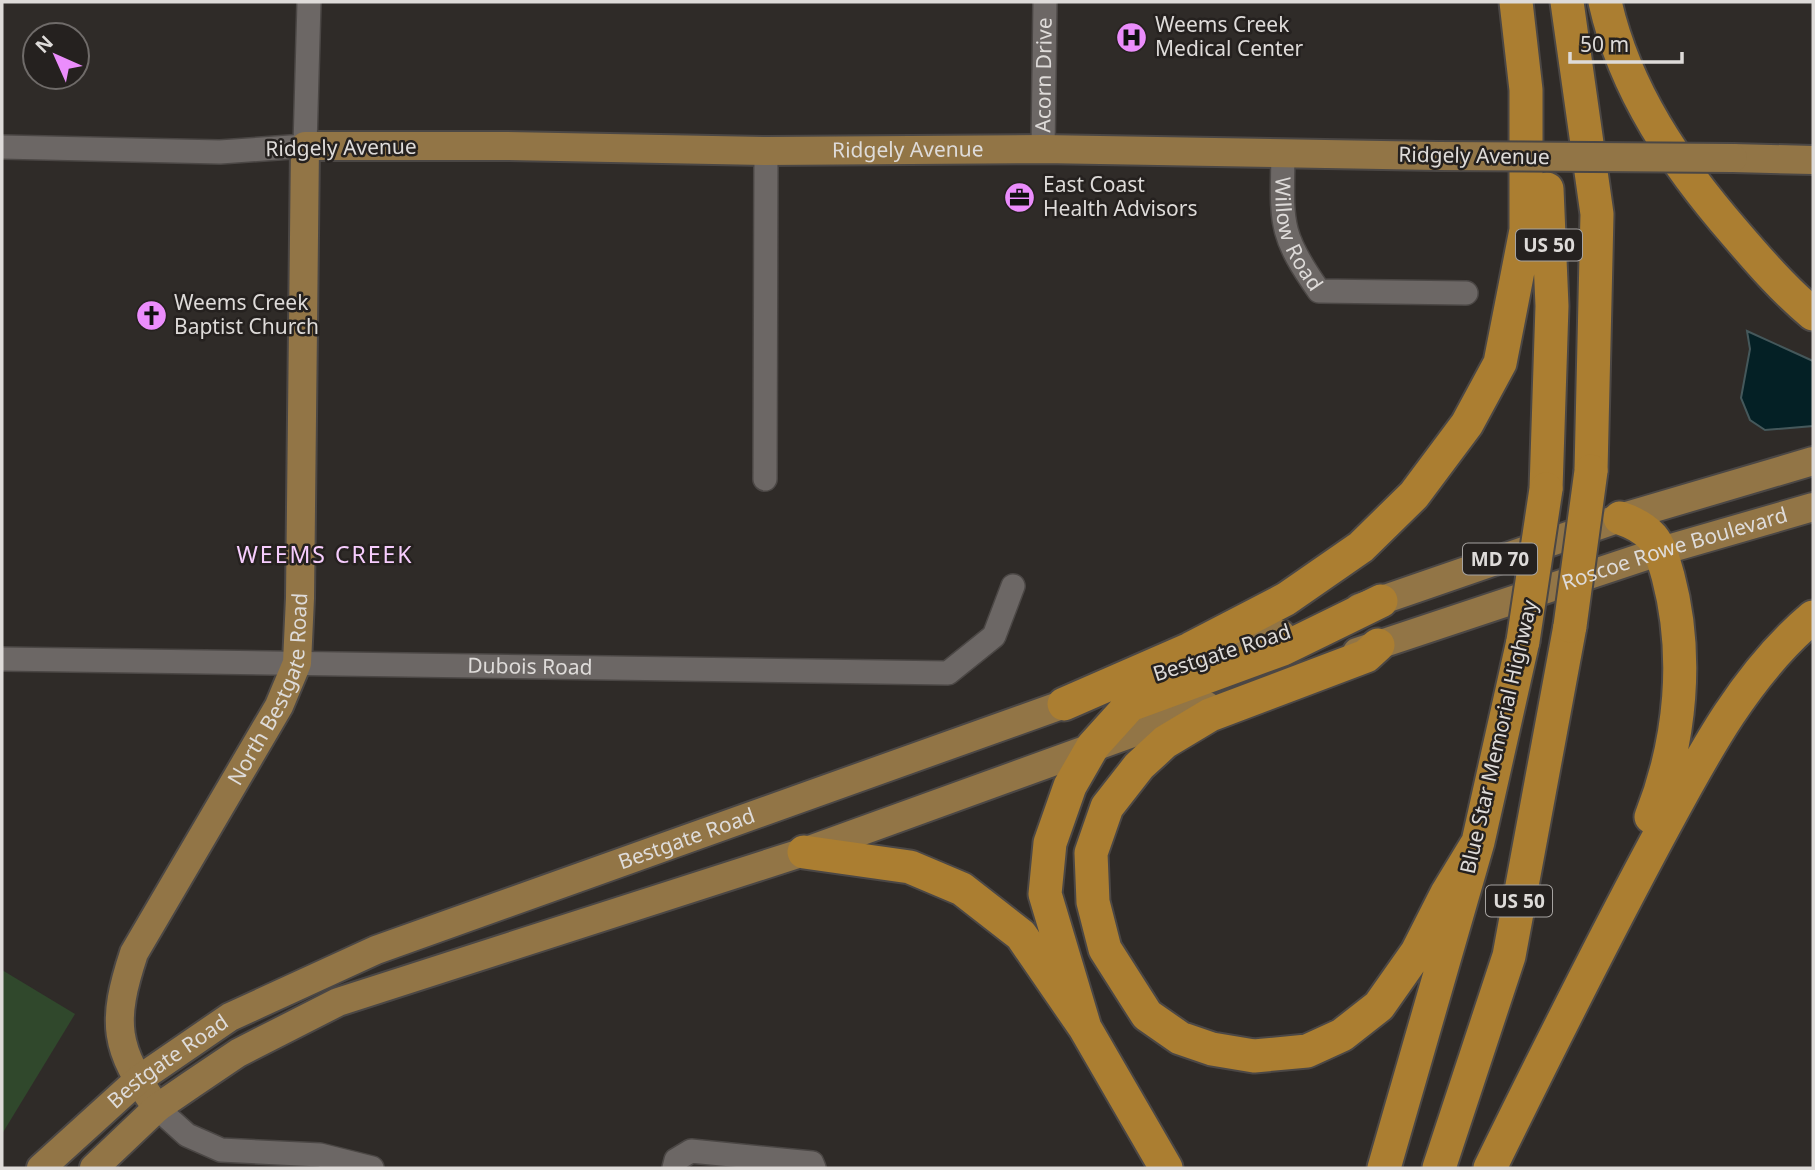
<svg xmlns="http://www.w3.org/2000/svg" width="1815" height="1170" font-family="'Noto Sans',sans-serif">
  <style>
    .green { fill: #30482c }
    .water { fill: #042025; stroke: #45585b; stroke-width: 2 }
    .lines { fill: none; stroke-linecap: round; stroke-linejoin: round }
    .minor-casing { stroke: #4b4745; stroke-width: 26 }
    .major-casing { stroke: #4b4745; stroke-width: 32 }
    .highway-casing { stroke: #4b4745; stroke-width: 37 }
    .minor { stroke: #6c6765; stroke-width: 23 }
    .major { stroke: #927546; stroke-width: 28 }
    .highway { stroke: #ab7e31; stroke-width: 33 }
    .major-bridge-casing { stroke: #4b4745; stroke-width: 32; stroke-linecap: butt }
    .highway-bridge-casing { stroke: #4b4745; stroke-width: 37; stroke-linecap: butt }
    .major-bridge { stroke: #927546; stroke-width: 28 }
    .highway-bridge { stroke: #ab7e31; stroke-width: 33 }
    .labels { text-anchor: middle; stroke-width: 5; stroke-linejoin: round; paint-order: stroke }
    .shield { fill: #25211f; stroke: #a6a3a1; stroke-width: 2 }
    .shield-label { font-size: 19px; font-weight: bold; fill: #dedbd9 }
    .poi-label { font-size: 21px; fill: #dedbd9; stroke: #25211f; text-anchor: start }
    .street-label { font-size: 21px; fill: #dedbd9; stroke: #25211f }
    .neighbourhood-label { font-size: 23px; letter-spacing: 2px; fill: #f7cdfe; stroke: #25211f }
  </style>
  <rect width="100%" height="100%" fill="#2f2b28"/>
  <path class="green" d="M2 970 75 1014 2 1134Z"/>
  <path class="water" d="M1747 331 1813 361V426L1765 430 1750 420 1741 398 1750 349Z"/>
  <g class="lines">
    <defs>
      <g id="minor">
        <path d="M2 147 220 152 305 146 309 2"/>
        <path id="s1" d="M1043 149 1045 2"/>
        <path id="s2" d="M1283 153C1282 222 1278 233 1319 291L1466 293"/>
        <path d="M765 479 766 151"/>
        <path id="s3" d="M2 659 948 673 994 636 1013 586"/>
        <path d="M157 1108 187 1135 221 1150 320 1155 372 1168"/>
        <path d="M674 1168 676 1160 691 1151 812 1163 814 1168"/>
      </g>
      <g id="major">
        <path d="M1733 158 1813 160"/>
        <path d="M1359 608 1620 518 1813 461"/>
        <path id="s4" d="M1357 652 1661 551 1813 507"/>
        <path d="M1180 666 1281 634"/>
        <path id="s5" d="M157 1108C114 1048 111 1023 134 953L279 706 297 663 300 598 305 146H507L766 151 1043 149 1438 156"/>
        <path id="s6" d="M41 1168 138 1080 230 1017 376 950 1084 697"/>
        <path d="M94 1168 157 1108 192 1084 238 1053 338 1002 804 852 1207 706"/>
      </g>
      <path id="highway" d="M1567 2 1597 214 1591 471
        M1605 2C1625 91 1676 165 1735 233 1759 261 1784 290 1813 314
        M1546 489 1552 306 1547 189
        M1620 518C1632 522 1643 527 1652 537 1661 548 1664 563 1668 576 1689 655 1681 741 1651 817
        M1378 645 1366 656 1210 715 1165 742 1139 766 1107 807 1091 853 1093 902 1105 949 1147 1015 1180 1038 1212 1049 1254 1056 1307 1051 1342 1035 1379 1006 1417 952 1447 893 1478 842
        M1064 704 1190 649 1286 599 1361 547 1414 495 1467 424 1500 363 1526 230V90L1516 2
        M804 852 910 867 962 889 1021 935 1085 1028 1166 1168
        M1085 1028 1045 894 1050 843 1070 786 1093 746 1130 705 1283 649 1381 601
        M1384 1168 1478 842 1523 641
        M1439 1168 1509 956 1570 626
        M1490 1168C1542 1062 1595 956 1651 851 1696 768 1740 678 1813 617"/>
    </defs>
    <use href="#minor" class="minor-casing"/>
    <use href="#major" class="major-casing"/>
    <use href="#highway" class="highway-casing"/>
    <use href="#minor" class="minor"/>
    <use href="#major" class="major"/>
    <use href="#highway" class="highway"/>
    <defs>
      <path id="major-bridge" d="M1438 156 1733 158"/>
      <path id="highway-bridge" d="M1570 626 1591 471
        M1523 641 1546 489"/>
    </defs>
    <use href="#major-bridge" class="major-bridge-casing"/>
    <use href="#highway-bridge" class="highway-bridge-casing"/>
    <use href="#major-bridge" class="major-bridge"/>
    <use href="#highway-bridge" class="highway-bridge"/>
  </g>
  <defs>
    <symbol id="hospital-disc" viewBox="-11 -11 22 22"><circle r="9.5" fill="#eb8dfc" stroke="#25211f"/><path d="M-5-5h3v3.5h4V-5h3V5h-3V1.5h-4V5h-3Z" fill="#111"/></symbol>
    <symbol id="office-disc" viewBox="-11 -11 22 22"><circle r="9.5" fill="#eb8dfc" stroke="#25211f"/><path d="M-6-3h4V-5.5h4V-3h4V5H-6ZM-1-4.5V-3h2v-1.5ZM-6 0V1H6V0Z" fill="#111"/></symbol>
    <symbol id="church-disc" viewBox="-11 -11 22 22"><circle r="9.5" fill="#eb8dfc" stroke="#25211f"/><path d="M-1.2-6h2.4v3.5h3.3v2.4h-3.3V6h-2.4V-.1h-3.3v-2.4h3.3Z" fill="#111"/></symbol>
  </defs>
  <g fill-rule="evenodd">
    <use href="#hospital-disc" x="1114" y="20" width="35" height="35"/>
    <use href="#office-disc" x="1002" y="180" width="35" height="35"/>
    <use href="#church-disc" x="134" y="298" width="35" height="35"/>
  </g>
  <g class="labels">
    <g class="shield">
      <rect x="1516" y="229.5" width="66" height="31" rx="5"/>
      <rect x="1463" y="543.5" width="74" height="31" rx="5"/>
      <rect x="1486" y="885.5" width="66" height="31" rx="5"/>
    </g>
    <g class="shield-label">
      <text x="1549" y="252">US 50</text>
      <text x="1500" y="566">MD 70</text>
      <text x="1519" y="908">US 50</text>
    </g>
    <g class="poi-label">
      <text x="1155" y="32">Weems Creek<tspan x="1155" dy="24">Medical Center</tspan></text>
      <text x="1043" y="192">East Coast<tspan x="1043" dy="24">Health Advisors</tspan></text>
      <text x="174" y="310">Weems Creek<tspan x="174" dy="24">Baptist Church</tspan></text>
    </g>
    <g class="street-label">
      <text dy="7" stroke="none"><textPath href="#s1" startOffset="74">Acorn Drive</textPath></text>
      <text transform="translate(341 148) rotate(-1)" y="7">Ridgely Avenue</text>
      <text dy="7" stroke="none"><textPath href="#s5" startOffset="1619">Ridgely Avenue</textPath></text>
      <text transform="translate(1474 156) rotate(1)" y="7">Ridgely Avenue</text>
      <text dy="7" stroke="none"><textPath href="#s2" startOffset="84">Willow Road</textPath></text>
      <text dy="7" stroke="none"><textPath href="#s4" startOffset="334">Roscoe Rowe Boulevard</textPath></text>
      <text transform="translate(1222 653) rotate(-18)" y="7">Bestgate Road</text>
      <text dy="7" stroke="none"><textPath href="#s3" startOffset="528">Dubois Road</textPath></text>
      <text dy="7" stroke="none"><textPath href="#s5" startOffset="466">North Bestgate Road</textPath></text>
      <text transform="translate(1499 737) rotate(-77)" y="7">Blue Star Memorial Highway</text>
      <text dy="7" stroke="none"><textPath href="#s6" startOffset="733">Bestgate Road</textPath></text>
      <text dy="7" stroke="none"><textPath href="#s6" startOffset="166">Bestgate Road</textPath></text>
    </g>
    <g class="neighbourhood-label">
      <text x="325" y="563">WEEMS CREEK</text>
    </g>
  </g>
  <rect width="1815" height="1170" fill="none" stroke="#dedbd9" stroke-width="7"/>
  <g transform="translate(56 56) rotate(315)"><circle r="33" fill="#25211f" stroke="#6f6b69" stroke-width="2"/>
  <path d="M0-5L12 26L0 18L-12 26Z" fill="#eb8dfc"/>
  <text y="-10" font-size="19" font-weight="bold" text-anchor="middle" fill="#dedbd9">N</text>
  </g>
  <path d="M1570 52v10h112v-10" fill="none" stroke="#dedbd9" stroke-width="3.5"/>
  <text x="1580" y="52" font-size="21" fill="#dedbd9" stroke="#25211f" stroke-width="5" paint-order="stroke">50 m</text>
</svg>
